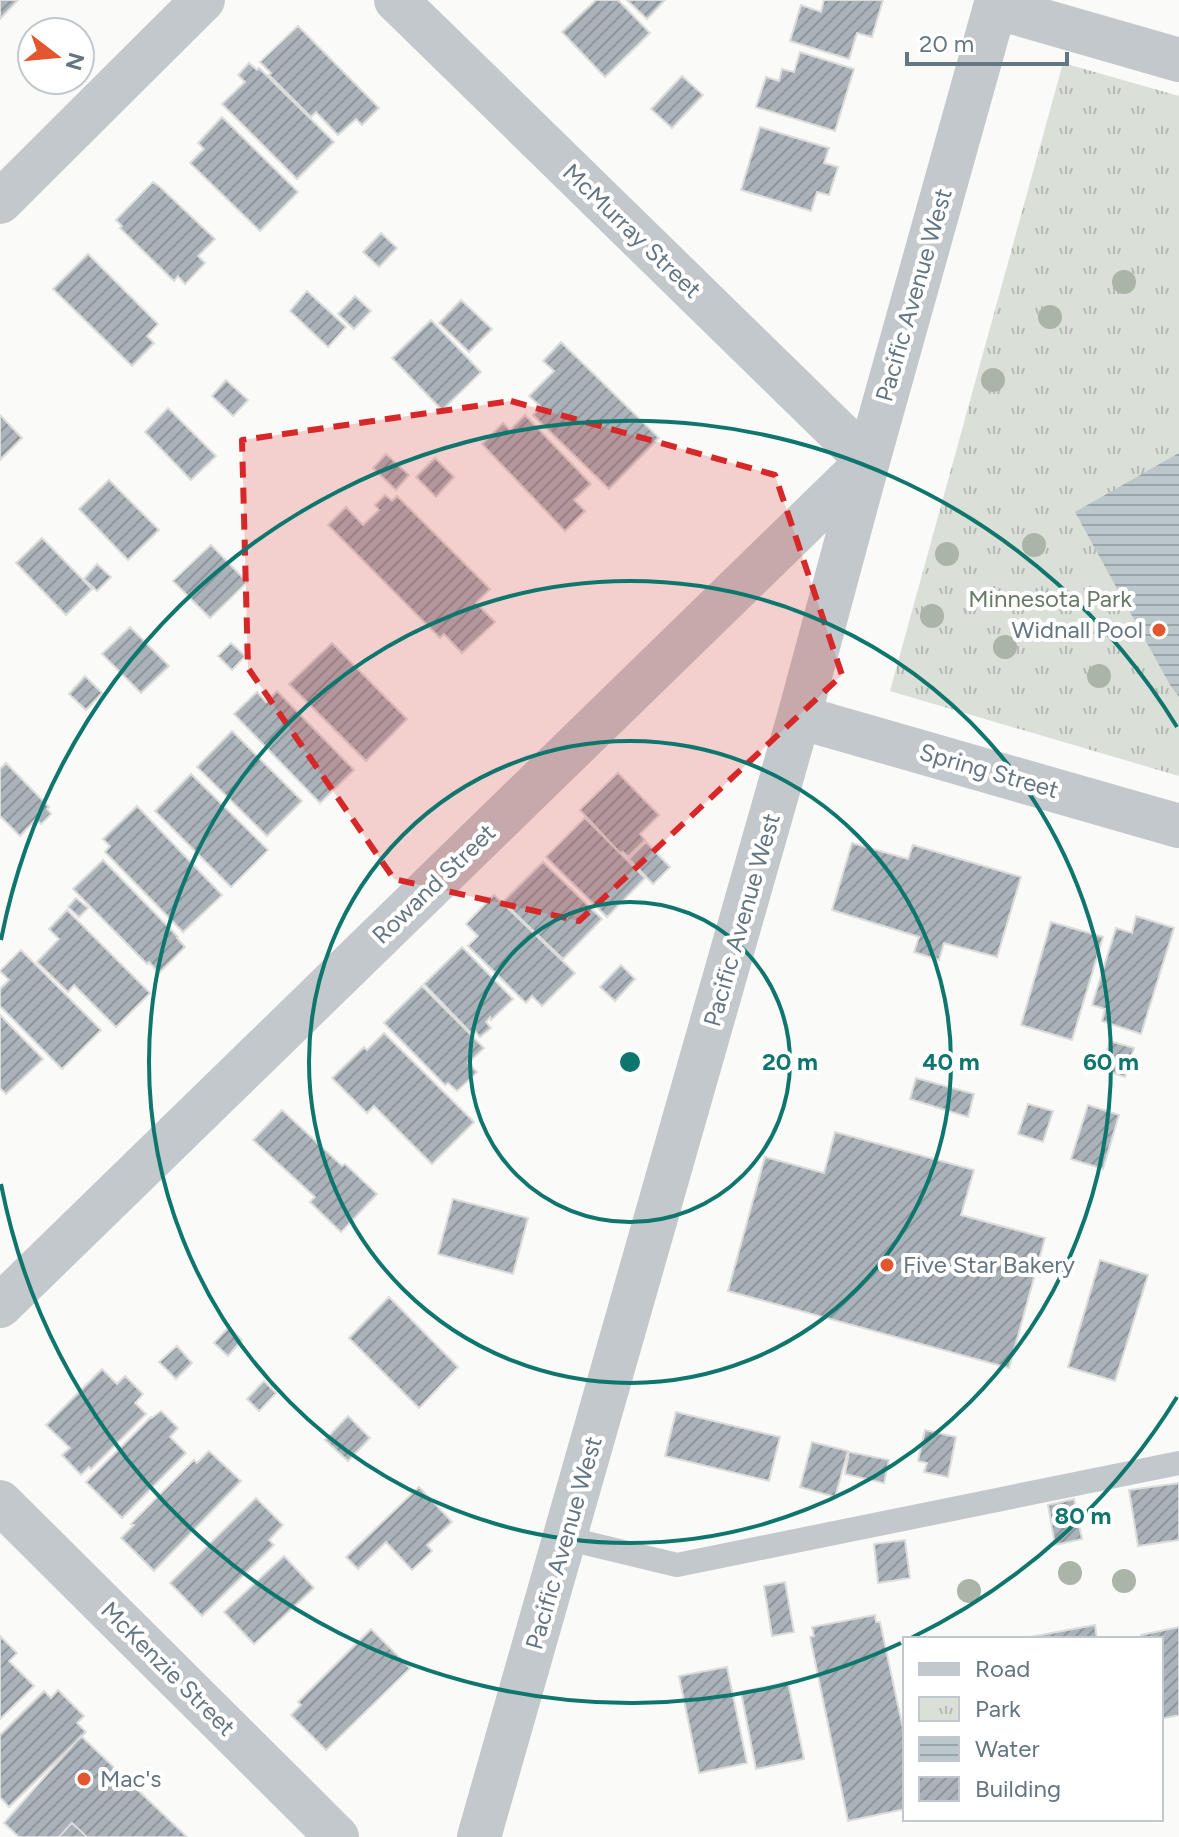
<svg xmlns="http://www.w3.org/2000/svg" width="1179" height="1837" font-family="Figtree,sans-serif">
  <style>
    .park { fill: url(#park-tufts) }
    .water { fill: url(#water-rules) }
    .building { fill: url(#building-hatch); stroke: #dcdcda; stroke-width: 2 }
    .lines { fill: none; stroke-linecap: round; stroke-linejoin: round }
    .service { stroke: #c3c8cc; stroke-width: 24 }
    .minor { stroke: #c3c8cc; stroke-width: 44 }
    .tree { fill: #aab4a7 }
    .marked { fill: #d62828; fill-opacity: 0.2; stroke: #d62828; stroke-width: 6; stroke-dasharray: 16 10; stroke-linejoin: round }
    .ring { fill: none; stroke: #0f766e; stroke-width: 4 }
    .poi-dot { fill: #e4572e; stroke: #fff; stroke-width: 3 }
    .labels { text-anchor: middle; stroke-width: 8; stroke-linejoin: round; paint-order: stroke }
    .street-label { font-size: 24px; fill: #657683; stroke: #fff }
    .park-label { font-size: 24px; fill: #687a64; stroke: #fff }
    .poi-label { font-size: 24px; fill: #657683; stroke: #fff; text-anchor: start }
    .centre { fill: #0f766e; stroke: #fff; stroke-width: 4 }
    .ring-label { font-size: 24px; text-anchor: middle; font-weight: bold; fill: #0f766e; stroke: #fff; stroke-width: 8; stroke-linejoin: round; paint-order: stroke }
  </style>
  <defs>
    <pattern id="park-tufts" width="24" height="20" patternUnits="userSpaceOnUse" patternTransform="scale(2)"><rect width="24" height="20" fill="#dadfd7"/><path d="M3 7l-1-3M5 7V3M7 7l1-3M15 17l-1-3M17 17v-4M19 17l1-3" fill="none" stroke="#b4b9b4"/></pattern>
    <pattern id="water-rules" width="6" height="5" patternUnits="userSpaceOnUse" patternTransform="scale(2)"><rect width="6" height="5" fill="#bbc7cb"/><path d="M0 2.5h6" fill="none" stroke="#9ca6aa"/></pattern>
    <pattern id="building-hatch" width="6" height="6" patternUnits="userSpaceOnUse" patternTransform="scale(2)"><rect width="6" height="6" fill="#aab3b9"/><path d="M-1 1l2-2M0 6l6-6M5 7l2-2" fill="none" stroke="#8e969c"/></pattern>
  </defs>
  <rect width="100%" height="100%" fill="#fafaf8"/>
  <path class="park" d="M1063 63 1179 96V776L890 691Z"/>
  <path class="water" d="M1179 453V697L1170 685 1075 512Z"/>
  <path class="building" d="M0 0H18L0 19Z
    M596 0H618L650 33 605 77 562 32Z
    M627 0H665L647 19Z
    M824 0H883L872 37 857 33 849 59 790 41 801 5 821 12Z
    M298 26 379 108 362 125 356 119 338 135 316 112 311 117 269 75 271 73 260 62Z
    M800 52 854 69 835 131 756 107 766 77 779 81 782 69 794 72Z
    M249 63 257 70 259 68 334 142 297 179 222 104 245 82 238 75Z
    M682 76 703 95 672 128 651 109Z
    M222 117 298 192 260 231 190 163 204 149 198 143Z
    M760 127 829 148 824 163 838 167 829 195 817 192 811 211 741 190Z
    M153 182 160 187 215 239 198 256 205 263 185 284 178 276 174 281 120 228 122 226 116 220Z
    M381 233 397 248 379 267 363 252Z
    M88 254 158 324 147 336 154 343 132 366 53 289Z
    M307 291 346 327 328 347 290 311Z
    M355 296 371 311 354 329 338 314Z
    M461 300 492 329 469 352 439 323Z
    M431 320 481 372 442 410 392 358Z
    M561 342 659 438 609 489 533 415 541 407 529 396 554 371 543 361Z
    M226 380 248 400 233 416 212 396Z
    M168 408 216 456 191 480 145 432Z
    M0 415 22 438 0 460Z
    M525 415 591 484 574 500 585 511 565 531 482 444 503 423 510 430Z
    M386 454 409 475 396 490 373 468Z
    M435 458 454 477 436 497 416 477Z
    M109 480 159 530 128 560 79 509Z
    M385 495 392 501 397 496 490 589 476 603 495 622 462 653 444 634 440 638 328 525 346 507 363 525 379 510 375 505Z
    M42 538 92 589 66 615 16 563Z
    M211 545 247 582 210 618 173 581Z
    M97 564 111 577 97 591 84 579Z
    M130 627 169 666 141 693 102 654Z
    M231 643 245 656 232 670 218 656Z
    M332 643 407 719 366 761 289 684Z
    M85 676 102 693 86 710 69 694Z
    M277 691 354 770 320 803 234 714 257 692 266 702Z
    M232 731 302 801 267 836 197 767Z
    M6 763 49 807 47 809 51 814 41 824 36 819 20 836 0 816V769Z
    M618 773 659 815 640 834 645 840 628 857 623 852 620 853 580 810Z
    M191 774 268 850 231 887 155 811Z
    M137 806 222 895 183 932 105 852 110 846 103 839Z
    M585 818 645 878 607 917 546 857Z
    M646 842 670 867 653 884 629 859Z
    M852 843 908 859 913 845 1021 877 997 957 944 943 939 960 914 952 919 937 832 910Z
    M103 860 178 937 177 938 185 947 159 973 149 962 147 964 73 889Z
    M543 862 602 919 563 959 503 902Z
    M494 895 575 973 542 1006 532 996 526 1003 468 946 478 936 466 924Z
    M76 898 88 908 79 917 68 907Z
    M67 910 150 993 116 1027 74 985 68 992 37 962 59 939 49 929Z
    M1136 916 1174 928 1141 1034 1102 1021 1105 1009 1092 1005 1116 928 1132 933Z
    M1051 922 1103 937 1072 1040 1021 1025Z
    M462 947 513 999 491 1020 490 1017 486 1022 491 1028 480 1037 474 1030 471 1033 424 984Z
    M21 950 101 1030 62 1069 0 1006V989L9 980 0 971Z
    M621 965 635 979 615 1001 600 987Z
    M422 986 484 1048 468 1063 477 1072 457 1091 448 1083 445 1085 384 1023Z
    M0 1015 43 1059 6 1094 0 1088Z
    M384 1033 474 1122 432 1164 374 1106 367 1113 332 1078 364 1047 367 1050Z
    M1110 1041 1134 1048 1125 1077 1101 1069Z
    M916 1078 974 1094 968 1117 910 1099Z
    M1028 1104 1053 1111 1043 1142 1018 1134Z
    M1088 1105 1119 1115 1103 1169 1071 1159Z
    M282 1110 342 1166 345 1164 377 1194 341 1232 310 1202 315 1197 253 1140Z
    M835 1132 974 1170 961 1215 1045 1238 1009 1368 728 1291 765 1157 824 1173Z
    M453 1199 528 1218 513 1274 438 1254Z
    M1100 1260 1148 1275 1115 1381 1068 1367Z
    M389 1297 458 1367 419 1408 349 1338Z
    M229 1327 242 1340 228 1356 214 1343Z
    M177 1346 192 1363 176 1379 159 1362Z
    M102 1369 117 1384 125 1376 143 1394 135 1403 146 1414 91 1469 89 1467 81 1475 62 1455 70 1448 46 1425Z
    M264 1381 276 1393 259 1411 247 1399Z
    M161 1411 178 1428 170 1437 186 1453 122 1518 86 1482 151 1417 152 1418Z
    M676 1412 780 1437 769 1481 665 1456Z
    M348 1416 370 1438 348 1461 325 1440Z
    M925 1430 956 1437 948 1477 924 1472 927 1463 918 1461Z
    M812 1442 848 1451 835 1497 800 1487Z
    M209 1451 241 1481 154 1571 121 1538 134 1525 131 1524 194 1460 197 1463Z
    M849 1452 889 1460 884 1483 845 1474Z
    M1179 1483V1540L1138 1546 1129 1490Z
    M419 1487 452 1522 427 1545 432 1551 412 1570 386 1542 358 1569 346 1557Z
    M256 1498 283 1525 269 1540 274 1545 202 1616 170 1583Z
    M1074 1499 1082 1539 1055 1545 1048 1505Z
    M905 1540 910 1578 878 1583 874 1544Z
    M284 1556 314 1588 254 1644 224 1612Z
    M785 1582 794 1632 772 1636 764 1586Z
    M875 1615 876 1622H880L905 1738V1809L848 1821 810 1637 814 1636 812 1627Z
    M1095 1625 1097 1639H1019Z
    M1179 1627V1715L1161 1719V1639H1142L1141 1635Z
    M371 1629 410 1668 326 1750 291 1715 301 1705 298 1702Z
    M0 1636 17 1653 9 1661 34 1686 0 1719Z
    M727 1667 747 1763 699 1773 679 1676Z
    M788 1682 804 1759 756 1769 741 1692Z
    M58 1690 84 1716 77 1723 86 1732 9 1807 0 1797V1735L44 1691 51 1698Z
    M81 1736 187 1837H19L4 1823Z
    M72 1823 87 1837H59Z"/>
  <g class="lines">
    <path class="service" d="M565 1538 677 1565 1179 1463"/>
    <path class="minor" d="M396 0 868 461
      M995 7 1179 60
      M0 202 203 0
      M799 717 1179 826
      M0 1306 866 463
      M0 1502 337 1837
      M479 1837 799 717 868 461 997 0"/>
  </g>
  <g class="tree">
    <circle cx="1124" cy="282" r="12"/>
    <circle cx="1050" cy="317" r="12"/>
    <circle cx="993" cy="380" r="12"/>
    <circle cx="1034" cy="545" r="12"/>
    <circle cx="947" cy="554" r="12"/>
    <circle cx="932" cy="616" r="12"/>
    <circle cx="1005" cy="647" r="12"/>
    <circle cx="1099" cy="676" r="12"/>
    <circle cx="1070" cy="1573" r="12"/>
    <circle cx="1124" cy="1581" r="12"/>
    <circle cx="969" cy="1591" r="12"/>
  </g>
  <path class="marked" d="M511 401 775 475 842 675 579 921 394 879 248 668 242 440Z"/>
  <g class="ring">
    <circle cx="630" cy="1062" r="160"/>
    <circle cx="630" cy="1062" r="321"/>
    <circle cx="630" cy="1062" r="481"/>
    <path d="M1177 1397A641 641 0 0 1 911 1638M901 1643A641 641 0 0 1 1 1184M1 940A641 641 0 0 1 1177 727"/>
  </g>
  <g class="poi-dot">
    <circle cx="1159" cy="630" r="8"/>
    <circle cx="887" cy="1265" r="8"/>
    <circle cx="84" cy="1779" r="8"/>
  </g>
  <g class="labels">
    <g class="street-label">
      <text transform="translate(632 231) rotate(44)" y="8">McMurray Street</text>
      <text transform="translate(914 295) rotate(-74)" y="8">Pacific Avenue West</text>
      <text transform="translate(989 771) rotate(16)" y="8">Spring Street</text>
      <text transform="translate(434 884) rotate(-44)" y="8">Rowand Street</text>
      <text transform="translate(742 920) rotate(-74)" y="8">Pacific Avenue West</text>
      <text transform="translate(564 1543) rotate(-74)" y="8">Pacific Avenue West</text>
      <text transform="translate(168 1669) rotate(45)" y="8">McKenzie Street</text>
    </g>
    <g class="park-label">
      <text x="1050" y="607">Minnesota Park</text>
    </g>
    <g class="poi-label">
      <text x="1143" y="638" text-anchor="end">Widnall Pool</text>
      <text x="903" y="1273">Five Star Bakery</text>
      <text x="100" y="1787">Mac's</text>
    </g>
  </g>
  <circle cx="630" cy="1062" r="12" class="centre"/>
  <g class="ring-label">
    <text x="790" y="1070">20 m</text>
    <text x="951" y="1070">40 m</text>
    <text x="1111" y="1070">60 m</text>
    <text x="1083" y="1524">80 m</text>
  </g>
  <rect x="903" y="1637" width="260" height="184" fill="#ffffff" stroke="#c1c8cd" stroke-width="2"/>
  <rect x="919" y="1663" width="40" height="12" fill="#c3c8cc" stroke="#c1c8cd" stroke-width="2"/>
  <text x="975" y="1677" font-size="24" fill="#657683">Road</text>
  <rect x="919" y="1697" width="40" height="24" fill="url(#park-tufts)" stroke="#c1c8cd" stroke-width="2"/>
  <text x="975" y="1717" font-size="24" fill="#657683">Park</text>
  <rect x="919" y="1737" width="40" height="24" fill="url(#water-rules)" stroke="#c1c8cd" stroke-width="2"/>
  <text x="975" y="1757" font-size="24" fill="#657683">Water</text>
  <rect x="919" y="1777" width="40" height="24" fill="url(#building-hatch)" stroke="#c1c8cd" stroke-width="2"/>
  <text x="975" y="1797" font-size="24" fill="#657683">Building</text>
  <g transform="translate(56 56) rotate(106)"><circle r="38" fill="#ffffff" stroke="#c1c8cd" stroke-width="2"/>
  <path d="M0-6L14 30L0 20L-14 30Z" fill="#e4572e"/>
  <text y="-12" font-size="22" font-weight="bold" text-anchor="middle" fill="#657683">N</text>
  </g>
  <path d="M907 52v12h160v-12" fill="none" stroke="#657683" stroke-width="4"/>
  <text x="919" y="52" font-size="24" fill="#657683" stroke="#ffffff" stroke-width="6" paint-order="stroke">20 m</text>
</svg>
